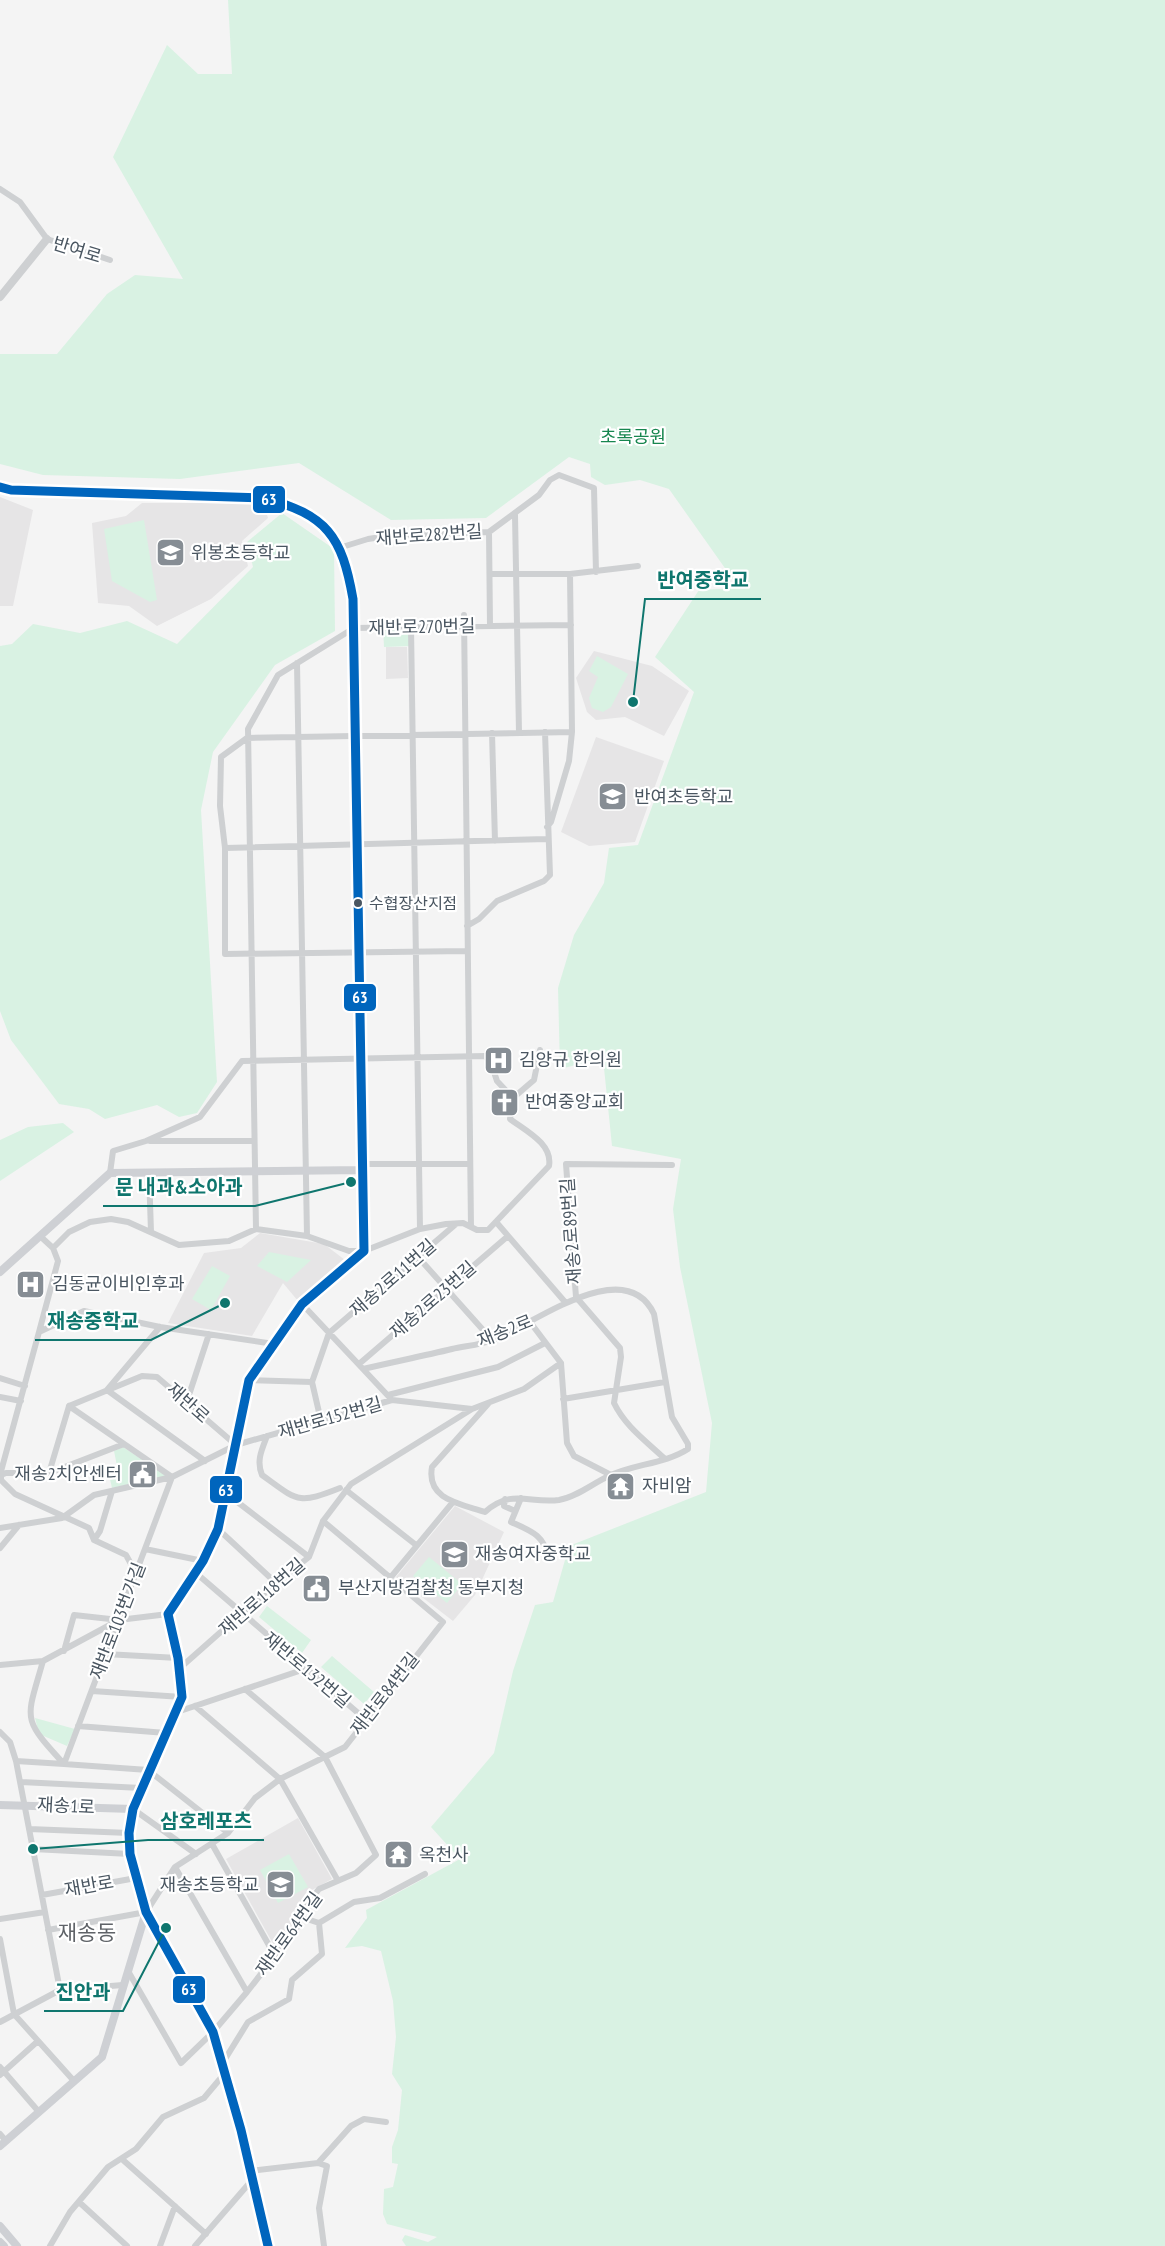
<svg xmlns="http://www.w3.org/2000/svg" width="1165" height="2246" font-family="'PT Sans Narrow','Noto Sans KR',sans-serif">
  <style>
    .education { fill: #e6e5e6 }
    .green { fill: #d9f2e3 }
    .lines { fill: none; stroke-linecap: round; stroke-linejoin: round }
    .minor { stroke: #ced0d2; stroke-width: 6 }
    .tertiary { stroke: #ced0d2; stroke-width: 8 }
    .secondary { stroke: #ced0d4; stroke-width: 8 }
    .bus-1-casing { stroke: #fff; stroke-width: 14 }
    .bus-1 { stroke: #0065bd; stroke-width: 9 }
    .bus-dot { fill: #4a5661; stroke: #fff; stroke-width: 2 }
    .labels { text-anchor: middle; stroke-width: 4.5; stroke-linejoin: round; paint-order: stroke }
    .bus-label { font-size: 16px; fill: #4a5661; stroke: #fff; text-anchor: start }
    .street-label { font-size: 18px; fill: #4a5661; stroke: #fff }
    .park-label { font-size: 18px; fill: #17864f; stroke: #fff }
    .poi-label { font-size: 18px; fill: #4a5661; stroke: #fff; text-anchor: start }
    .quarter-label { font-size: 21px; fill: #5f6368; stroke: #fff }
    .leader { fill: none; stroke: #0f766e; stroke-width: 2 }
    .callout-dot { fill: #0f766e; stroke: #fff; stroke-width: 2 }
    .callout-label { font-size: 20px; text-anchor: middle; font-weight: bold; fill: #0f766e; stroke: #fff; stroke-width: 4.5; stroke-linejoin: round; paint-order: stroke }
    .line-badge { stroke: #fff; stroke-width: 2 }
    .badge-label { font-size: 16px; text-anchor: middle; font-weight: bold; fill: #fff }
  </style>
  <rect width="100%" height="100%" fill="#f4f4f4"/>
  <path class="education" d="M0 497 33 510 13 606H0Z
    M142 503H263L268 518 242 541 248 566 211 599 157 626 129 606 98 603 92 523 126 516Z
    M386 647H407L408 678 386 679Z
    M594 651 652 666 689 691 664 736 625 717 596 720 587 712 576 678Z
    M596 737 664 761 635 842 589 846 561 832Z
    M260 1233 324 1244 345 1260 298 1301 283 1283 252 1336 168 1323 204 1253 241 1248Z
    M455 1506 504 1532 475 1595 453 1621 396 1577Z
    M298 1818 332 1879 310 1891 292 1927 276 1949 226 1859Z"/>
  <path class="green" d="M228 0H1165V2246H406L402 2240 405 2235 428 2242 437 2237 387 2224 383 2214 384 2189 393 2187 398 2164 392 2163V2147L398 2130 402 2090 392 2074 396 2037 393 2001 381 1951 362 1946 345 1948 367 1918 366 1910 460 1859 431 1827 494 1753 513 1671 535 1605 553 1602 569 1546 706 1492 712 1423 680 1267 673 1209 681 1159 612 1146 603 1058 560 1069 558 988 574 935 604 883 609 848 638 845 694 692 655 657 699 590 739 588 669 489 640 480 605 485 591 477 590 464 569 457 486 518 391 520 299 463 180 479 43 475 0 464V354H57L107 294 135 275 183 279 113 157 167 45 198 74H232Z
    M282 513 334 549 335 631 275 665 213 752 201 810 217 1082 197 1113 179 1117 157 1105 105 1119 89 1109 59 1104 11 1040 0 1011V646L12 644 33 624 80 633 127 621 177 644 253 567 247 542Z
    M144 520 157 600 150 602 112 581 104 529Z
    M383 627H411V646L384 647Z
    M597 656 628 674 611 707 603 712 592 708 589 698 598 677 589 671Z
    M63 1123 74 1132 0 1181V1140L28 1127Z
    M269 1252 311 1260 287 1282 257 1266Z
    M212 1266 230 1276 211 1310 192 1299Z
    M123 1447 166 1476 112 1488 110 1479 119 1476 114 1451Z
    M429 1557 462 1584 447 1603 413 1576Z
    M267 1606 311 1640 302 1653 259 1617Z
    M332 1656 374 1692 364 1704 321 1667Z
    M35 1718 75 1729 67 1746 39 1734Z
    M289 1854 308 1887 278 1903 260 1870Z"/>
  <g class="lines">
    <path class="minor" d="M0 189 20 202 47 239 110 260
      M515 515 519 733
      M489 532 490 626
      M339 548 368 539 394 535 489 532 539 495 550 480 559 475 594 488 596 572
      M490 574H570L638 566
      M464 615 471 1227
      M411 627 420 1229
      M297 663 307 1236
      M492 733 495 841
      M247 738 221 757 220 806 225 848V954L467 951
      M247 738 572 732
      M547 827 551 822 569 761 572 732 570 574
      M225 848 547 839
      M467 926 479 919 497 901 544 881 550 875 545 732
      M513 1098 534 1080 540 1050
      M150 1141H254
      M363 1164H470
      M149 1172 151 1232
      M497 1223 565 1302
      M256 1229 248 729 278 675 354 628 571 625
      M53 1248 69 1232 90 1222 111 1219 128 1222 179 1245 229 1241 256 1229 307 1236 349 1251H364L420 1229 446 1224 463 1223 477 1230H488L549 1166C553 1144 526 1131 510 1119L513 1098 497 1081 491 1063 485 1056 242 1061 200 1117 146 1141 113 1151 110 1173
      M418 1257 492 1340
      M302 1304 363 1369C393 1362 423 1356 452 1349 465 1346 480 1345 493 1340 531 1326 625 1252 654 1314L672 1417 688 1444V1449C665 1464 633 1464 609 1476 593 1483 577 1497 559 1500 529 1504 512 1488 485 1512 461 1504 426 1500 432 1467L488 1404
      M530 1322 561 1363 567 1443 574 1456 611 1475
      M160 1327 107 1390 205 1461
      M39 1332 58 1261 53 1248 40 1236
      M359 1364 508 1236
      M363 1369 392 1400 472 1409 524 1389 561 1363
      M0 1378 25 1386
      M249 1380 312 1382
      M388 1395 498 1367 545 1343
      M0 1397 21 1401
      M563 1399 665 1382
      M187 1401 209 1334
      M69 1406 142 1376 157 1377 236 1445
      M321 1421 312 1382 329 1333 456 1224
      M267 1436C262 1449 256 1461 262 1475 298 1501 297 1505 340 1488
      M124 1444 49 1473H6L1 1475V1480L15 1494 89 1528 94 1540 126 1555 136 1573
      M664 1458C646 1441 625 1426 614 1403L621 1357 620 1348 576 1297 566 1164 672 1165
      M49 1473 69 1406
      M0 1475 39 1332 84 1311 160 1327 274 1344
      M346 1490 416 1545
      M227 1494 309 1557
      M521 1498 511 1522C531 1531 544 1535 548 1557
      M505 1499 504 1506 515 1511
      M0 1528 62 1518 94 1495 172 1477 236 1445 392 1400
      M218 1529 276 1583
      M94 1540 100 1531 112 1491
      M0 1548 19 1525
      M145 1549 203 1561
      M196 1573 365 1719
      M391 1577 453 1502
      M64 1651 74 1615 119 1620
      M105 1654 178 1658
      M43 1661C26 1721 21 1717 64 1764L148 1770 228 1833
      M0 1665 43 1661 119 1620 168 1614
      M180 1668 276 1583 309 1557 323 1521 351 1484 472 1409
      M92 1691 182 1697
      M195 1706 280 1779 337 1879
      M177 1712 305 1669
      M78 1726 166 1733
      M0 1732 10 1742 16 1761 60 1990
      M16 1761 64 1764 172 1477 69 1406
      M21 1782 141 1788
      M133 1809 196 1854
      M29 1829 129 1833
      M212 1844 275 1956
      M33 1849 130 1854
      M175 1867 247 1992
      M42 1895 136 1878
      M301 1917 319 1923
      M0 1919 45 1912
      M319 1923 354 1902 380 1898 425 1874
      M48 1930 146 1912 175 1867 228 1833 255 1798 280 1779 345 1747 443 1622 323 1521
      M0 1939 14 2014 74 2081
      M128 1971 181 2063 213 2032 247 1992 296 1929 306 1906 319 1889 356 1873 376 1855 325 1757 245 1689
      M0 2022 60 1990 123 1985
      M222 2064 248 2022 289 1999 292 1980 322 1954 319 1923
      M0 2067 39 2112
      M0 2075 38 2041
      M0 2134 6 2141
      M123 2160 206 2234
      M318 2163 327 2166 319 2208 324 2246
      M250 2171 318 2163 351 2126 364 2119 386 2122
      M79 2202 127 2246
      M50 2246 70 2212 108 2167 136 2149 163 2117 204 2098 225 2073
      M160 2246 175 2206
      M195 2246 252 2180"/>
    <path class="tertiary" d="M0 297 47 239"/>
    <path class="secondary" d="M0 487 11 490 264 498C327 515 342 536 353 599L364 1251 302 1304 249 1380 218 1529 203 1561 168 1614 178 1658 182 1697 133 1809 129 1833 130 1854 146 1912 213 2032 241 2130 268 2246
      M0 1272 110 1173 363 1170
      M0 1805 133 1809
      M0 2146 102 2057 146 1912
      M0 2226 17 2246
      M0 2242 4 2246"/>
    <defs>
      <path id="bus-1" d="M0 487 11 490 264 498C327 515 342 536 353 599L364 1251 302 1304 249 1380 218 1529 203 1561 168 1614 178 1658 182 1697 133 1809 129 1833 130 1854 146 1912 213 2032 241 2130 268 2246"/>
    </defs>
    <use href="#bus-1" class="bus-1-casing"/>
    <use href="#bus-1" class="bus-1"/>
  </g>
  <defs>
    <symbol id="school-square" viewBox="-11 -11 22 22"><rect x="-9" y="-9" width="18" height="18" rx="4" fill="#868d94" stroke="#fff"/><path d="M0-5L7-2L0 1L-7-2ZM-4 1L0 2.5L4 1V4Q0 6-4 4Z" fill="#fff"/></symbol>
    <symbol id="hospital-square" viewBox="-11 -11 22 22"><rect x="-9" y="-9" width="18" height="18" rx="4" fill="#868d94" stroke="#fff"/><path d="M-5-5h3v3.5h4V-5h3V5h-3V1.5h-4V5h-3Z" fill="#fff"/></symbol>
    <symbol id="church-square" viewBox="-11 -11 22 22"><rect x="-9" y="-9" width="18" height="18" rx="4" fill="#868d94" stroke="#fff"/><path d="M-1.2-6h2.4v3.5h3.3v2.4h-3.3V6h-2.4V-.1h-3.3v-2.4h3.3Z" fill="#fff"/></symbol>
    <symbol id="civic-square" viewBox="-11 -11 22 22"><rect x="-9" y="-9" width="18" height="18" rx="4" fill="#868d94" stroke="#fff"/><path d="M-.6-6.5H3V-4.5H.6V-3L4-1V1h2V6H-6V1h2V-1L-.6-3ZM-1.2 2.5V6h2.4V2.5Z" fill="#fff"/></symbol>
    <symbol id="temple-square" viewBox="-11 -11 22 22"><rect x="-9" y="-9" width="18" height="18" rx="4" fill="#868d94" stroke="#fff"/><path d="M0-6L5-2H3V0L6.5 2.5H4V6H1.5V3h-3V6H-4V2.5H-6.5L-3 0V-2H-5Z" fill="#fff"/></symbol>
  </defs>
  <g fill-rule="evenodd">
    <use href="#school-square" x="154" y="536" width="33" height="33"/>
    <use href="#school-square" x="596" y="780" width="33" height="33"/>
    <use href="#hospital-square" x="482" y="1044" width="33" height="33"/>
    <use href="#church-square" x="488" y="1086" width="33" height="33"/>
    <use href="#hospital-square" x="14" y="1268" width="33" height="33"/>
    <use href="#civic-square" x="126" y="1458" width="33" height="33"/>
    <use href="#temple-square" x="604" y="1470" width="33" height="33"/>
    <use href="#school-square" x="438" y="1538" width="33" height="33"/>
    <use href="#civic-square" x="300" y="1572" width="33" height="33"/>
    <use href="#temple-square" x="382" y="1838" width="33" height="33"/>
    <use href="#school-square" x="264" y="1868" width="33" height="33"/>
  </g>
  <circle class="bus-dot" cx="358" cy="903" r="5"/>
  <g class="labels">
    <g class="bus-label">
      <text x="369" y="909">수협장산지점</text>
    </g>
    <g class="street-label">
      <text transform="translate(77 250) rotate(17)" y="6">반여로</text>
      <text transform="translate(429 535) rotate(-4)" y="6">재반로282번길</text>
      <text transform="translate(422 627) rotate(-1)" y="6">재반로270번길</text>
      <text transform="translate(571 1231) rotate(-94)" y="6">재송2로89번길</text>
      <text transform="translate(393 1278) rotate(-41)" y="6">재송2로11번길</text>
      <text transform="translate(433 1300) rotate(-41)" y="6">재송2로23번길</text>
      <text transform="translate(505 1331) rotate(-22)" y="6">재송2로</text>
      <text transform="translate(188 1403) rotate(42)" y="6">재반로</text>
      <text transform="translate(330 1418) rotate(-16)" y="6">재반로152번길</text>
      <text transform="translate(262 1597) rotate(-41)" y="6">재반로118번길</text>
      <text transform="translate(118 1621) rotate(-69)" y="6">재반로103번가길</text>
      <text transform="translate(307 1670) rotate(40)" y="6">재반로132번길</text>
      <text transform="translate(385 1694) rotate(-52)" y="6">재반로84번길</text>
      <text transform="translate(66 1806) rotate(3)" y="6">재송1로</text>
      <text transform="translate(89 1886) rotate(-10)" y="6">재반로</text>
      <text transform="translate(289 1934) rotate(-54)" y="6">재반로64번길</text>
    </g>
    <g class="park-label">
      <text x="633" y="443">초록공원</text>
    </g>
    <g class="poi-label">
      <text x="191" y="559">위봉초등학교</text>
      <text x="634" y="803">반여초등학교</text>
      <text x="519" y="1066">김양규 한의원</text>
      <text x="525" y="1108">반여중앙교회</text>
      <text x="52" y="1290">김동균이비인후과</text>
      <text x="122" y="1480" text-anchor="end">재송2치안센터</text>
      <text x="642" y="1492">자비암</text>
      <text x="475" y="1560">재송여자중학교</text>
      <text x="338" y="1594">부산지방검찰청 동부지청</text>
      <text x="419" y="1861">옥천사</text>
      <text x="259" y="1891" text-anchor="end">재송초등학교</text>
    </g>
    <g class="quarter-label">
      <text x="87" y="1940">재송동</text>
    </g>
  </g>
  <path class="leader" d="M633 702L645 599H761M351 1182L255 1206H103M225 1303L151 1340H35M33 1849L148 1840H264M166 1928L123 2011H44"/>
  <g class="callout-dot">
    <circle cx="633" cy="702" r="6"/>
    <circle cx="351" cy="1182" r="6"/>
    <circle cx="225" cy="1303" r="6"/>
    <circle cx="33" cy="1849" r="6"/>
    <circle cx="166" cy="1928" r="6"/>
  </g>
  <g class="callout-label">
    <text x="703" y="587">반여중학교</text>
    <text x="179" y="1194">문 내과&amp;소아과</text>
    <text x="93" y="1328">재송중학교</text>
    <text x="206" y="1828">삼호레포츠</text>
    <text x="83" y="1999">진안과</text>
  </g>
  <g class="line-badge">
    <rect x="252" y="485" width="34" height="29" rx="6" fill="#0065bd"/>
    <rect x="343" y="983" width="34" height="29" rx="6" fill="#0065bd"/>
    <rect x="209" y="1475" width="34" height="29" rx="6" fill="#0065bd"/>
    <rect x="172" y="1975" width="34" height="29" rx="6" fill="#0065bd"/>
  </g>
  <g class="badge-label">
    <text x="269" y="505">63</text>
    <text x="360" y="1003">63</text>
    <text x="226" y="1496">63</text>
    <text x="189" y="1995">63</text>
  </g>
</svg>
